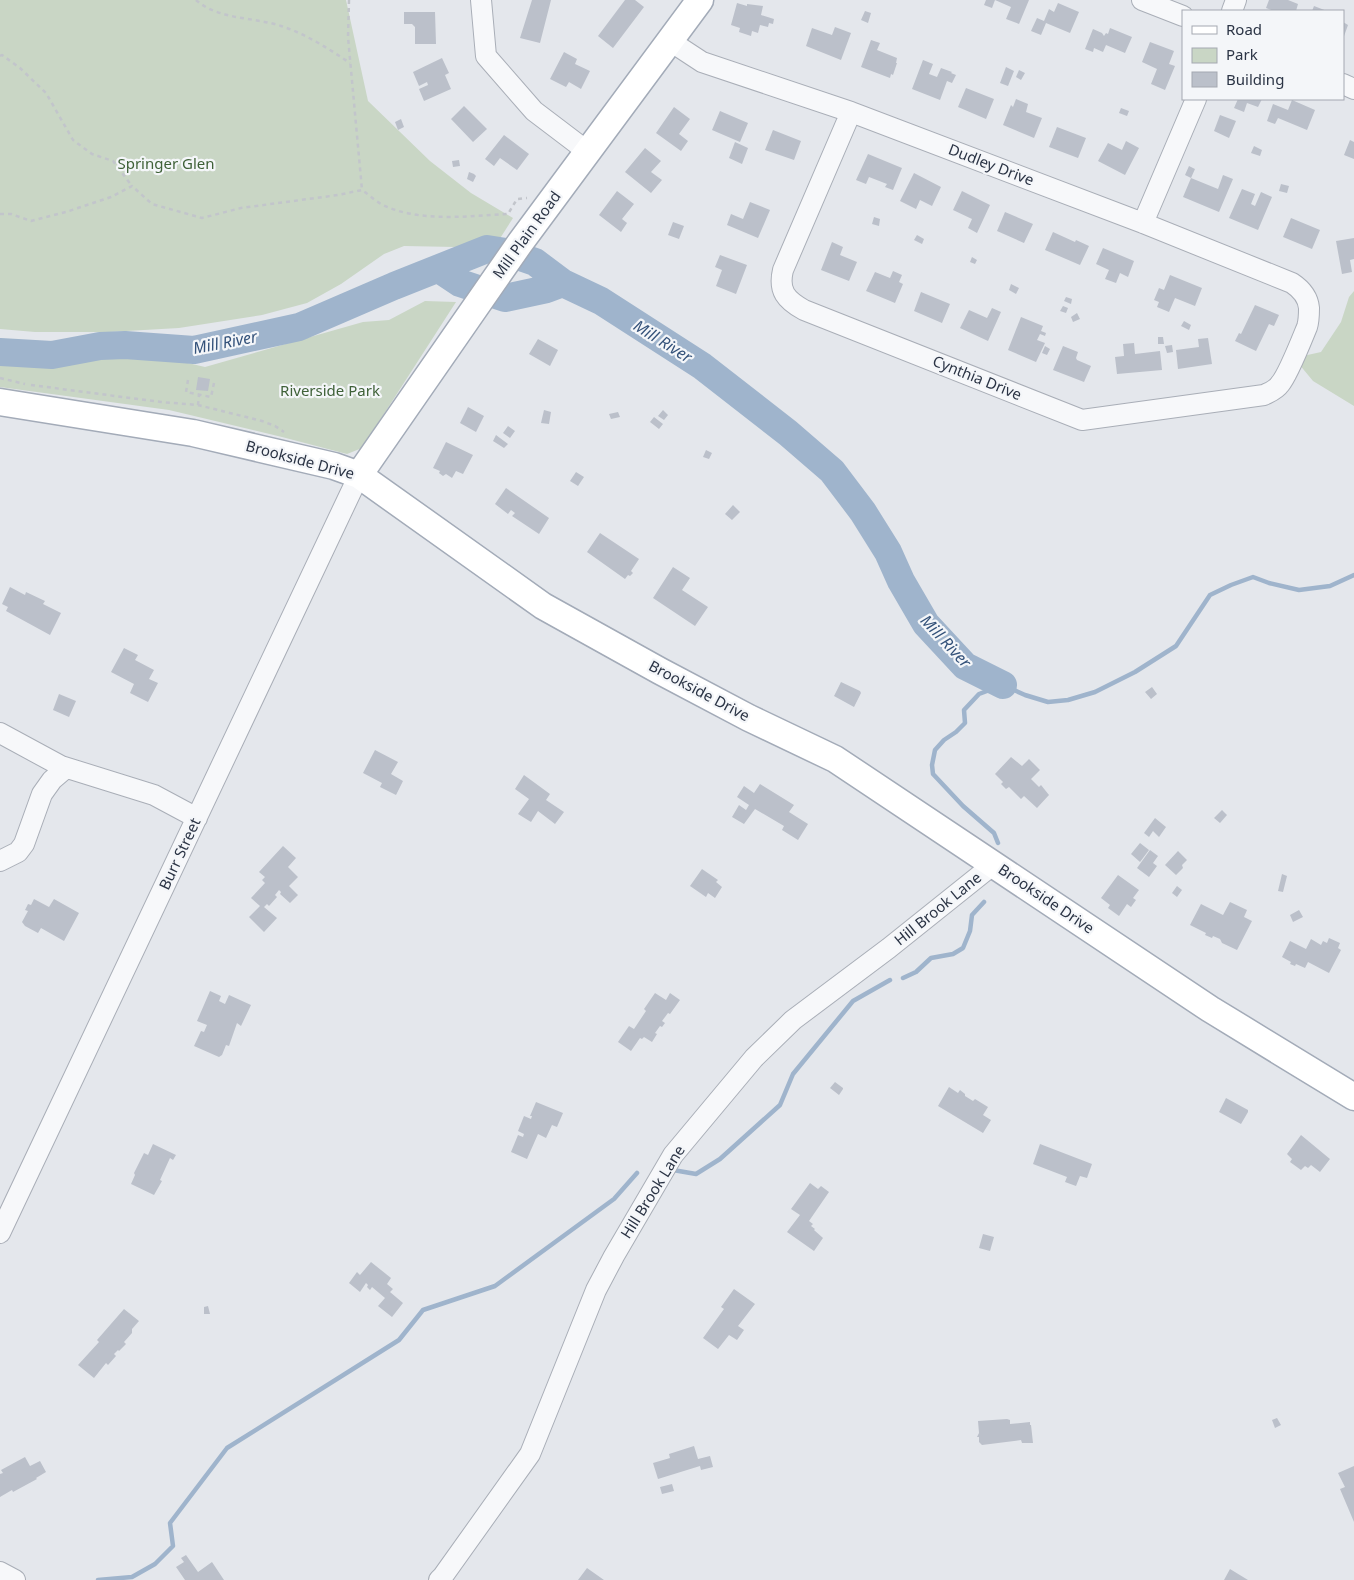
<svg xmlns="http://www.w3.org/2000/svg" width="1354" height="1580" font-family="'Noto Sans',sans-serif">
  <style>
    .green { fill: #c9d6c5 }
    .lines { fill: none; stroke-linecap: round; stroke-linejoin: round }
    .stream { stroke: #9fb4cc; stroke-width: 4.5 }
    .river { stroke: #9fb4cc; stroke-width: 28 }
    .building { fill: #bbc0ca }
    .minor-casing { stroke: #a9aeb7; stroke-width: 22 }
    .major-casing { stroke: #a3abb8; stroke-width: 29 }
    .path { stroke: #c2c5cb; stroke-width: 2.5; stroke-dasharray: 4 4; stroke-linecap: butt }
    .minor { stroke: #f7f8fa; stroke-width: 20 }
    .major { stroke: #fff; stroke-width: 26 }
    .labels { text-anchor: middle; stroke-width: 4.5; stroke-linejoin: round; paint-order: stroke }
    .park-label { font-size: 15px; fill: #3f6138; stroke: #f4f6f9 }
    .street-label { font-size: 15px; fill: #2b3445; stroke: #f4f6f9 }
    .water-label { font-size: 16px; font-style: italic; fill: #34527a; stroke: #f4f6f9 }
  </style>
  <rect width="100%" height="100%" fill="#e4e7ec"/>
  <path class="green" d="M0 0H346L368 101 430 161 471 193 513 218 499 240 456 247 404 246 384 254 341 284 307 303 262 315 179 328 109 332H35L0 329Z
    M1354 291V406L1313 381 1294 358 1321 352 1341 322 1349 297Z
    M425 301 456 302 362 448 347 454 282 437 169 410 0 387V359L51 365 111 353 158 356 205 367 363 322 389 320Z"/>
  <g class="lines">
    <path class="stream" d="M998 843 994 833 963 806 933 774 932 765 935 750 944 740 956 732 965 723 964 710 979 694 1003 685 1025 695 1048 702 1068 700 1095 692 1135 672 1176 646 1210 595 1231 585 1253 577 1269 583 1299 590 1330 586 1354 575
      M903 978 916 972 931 958 953 954 963 948 970 931 972 915 984 902
      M673 1170 696 1174 720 1159 780 1105 793 1074 853 1001 890 980
      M98 1580 132 1577 155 1564 173 1546 170 1523 227 1448 399 1340 423 1310 495 1286 614 1199 637 1173"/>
    <path class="river" d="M439 269 460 283 505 298 547 289 563 283
      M0 352 52 355 100 346 125 345 194 350 299 327 394 286 487 249 506 252 535 262 563 283 601 301 702 366 788 433 832 471 863 512 888 552 901 581 926 624 965 666 1003 685"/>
  </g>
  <path class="building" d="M532 0H551L540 43 520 38Z
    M625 0H635L644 7 613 48 598 36Z
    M986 0H1029L1019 24 1006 19 1011 7 995 0 992 8 984 5Z
    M1269 0H1288L1298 4 1296 11H1274L1266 8Z
    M737 3 747 6V4L763 6 761 15 774 19 773 24 769 23 768 27 760 25 758 33 752 31 751 36 739 32 740 28 731 25Z
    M1058 3 1079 12 1070 33 1046 23 1041 35 1031 31 1037 18 1044 21 1049 9 1054 12Z
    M1314 6 1327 11H1312Z
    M865 11 871 13 868 23 861 20Z
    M404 12H435L436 44H415V27L412 24H404Z
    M1343 22 1348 25 1343 39Z
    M835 27 851 33 841 60 806 46 812 28 832 35Z
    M1110 28 1132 37 1125 53 1106 45 1103 52 1094 48 1093 52 1085 49 1093 29 1102 33 1104 36 1106 33 1108 34Z
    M871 40 880 43 877 50 897 58 896 63H897L893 75 891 74 890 78 861 67Z
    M1150 42 1174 51 1169 64 1175 66 1165 90 1151 84 1157 69 1142 62Z
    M564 52 577 59 575 64 590 71 581 89 569 82 566 87 550 79Z
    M442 58 449 73 445 75 451 89 424 101 419 89 428 85 427 82 419 86 413 72Z
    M923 60 933 64 929 74 937 77 941 68 952 72 951 73 956 75 952 83 947 81 940 100 912 89Z
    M1006 67 1014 71 1008 86 1000 83Z
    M1019 70 1025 73 1021 80 1016 77Z
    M966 88 994 99 986 119 958 107Z
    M1016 99 1028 104 1026 112 1042 118 1034 138 1003 125 1011 105 1013 107Z
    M1238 99H1262L1258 107 1247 103 1244 112 1234 108Z
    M1292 100 1315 110 1307 130 1278 118 1275 124 1267 121 1273 104 1288 110Z
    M464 106 487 129 473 142 451 119Z
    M674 107 690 119 679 134 688 141 681 151 656 133Z
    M1121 108 1129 111 1127 116 1119 113Z
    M720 111 748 123 740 142 712 130Z
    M1220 115 1236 121 1229 138 1214 131Z
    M401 119 404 127 398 130 395 122Z
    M1057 127 1086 138 1078 158 1049 147Z
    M773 130 801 141 794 160 765 150Z
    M504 135 529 154 517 170 500 158 494 166 485 159Z
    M1350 140 1354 142V159L1344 155Z
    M1126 141 1139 148 1125 175 1098 161 1108 143 1122 150Z
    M735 142 748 148 742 164 729 158Z
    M1254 146 1262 150 1260 156 1251 153Z
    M645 148 661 161 651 172 662 180 651 193 625 172Z
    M868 154 902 168 893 190 885 187 887 184 869 177 866 184 856 180Z
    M459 160 460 166 453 167 452 161Z
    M1189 166 1195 169 1191 178 1185 175Z
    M469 172 474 174 476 176 473 182 467 179Z
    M914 173 941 187 932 206 920 200 916 209 900 201Z
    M1223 175 1233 179 1219 212 1183 197 1191 178 1218 189Z
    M1281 184 1289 186 1287 193 1279 191Z
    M1242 189 1255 194 1251 204 1255 206 1261 192 1272 197 1258 230 1229 218Z
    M617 191 634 204 622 219 627 223 621 232 599 215Z
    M962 191 990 205 977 233 968 228 972 219 953 210Z
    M750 202 770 210 758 238 727 225 731 214 743 219Z
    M1005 212 1033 224 1024 243 997 231Z
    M874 217 880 219 879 226 872 224Z
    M1291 218 1320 230 1312 249 1283 237Z
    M673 222 684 226 679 239 668 235Z
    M1053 232 1075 242 1076 240 1089 246 1080 265 1045 250Z
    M917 235 924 239 922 244 914 240Z
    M1354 238V259L1350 260 1352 272 1342 274 1336 241Z
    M832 242 843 247 840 255 857 262 849 281 821 270Z
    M1103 248 1134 261 1128 277 1120 273 1116 283 1105 279 1109 270 1096 264Z
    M720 255 747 265 736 294 716 286 722 270 715 267Z
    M972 257 977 260 975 264 970 262Z
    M893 271 902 275 899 282 903 284 895 303 866 291 875 272 890 278Z
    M1170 275 1202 288 1195 306 1175 298 1169 312 1157 307 1159 302 1154 300 1159 288 1164 290Z
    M1011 284 1019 288 1016 294 1009 290Z
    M921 292 950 304 942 323 914 311Z
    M1066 297 1072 299 1071 304 1064 301Z
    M1255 305 1279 315 1274 326 1269 324 1256 351 1235 341 1239 333 1241 334Z
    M1063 306 1068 308 1066 313 1060 311Z
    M992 308 1001 312 988 341 960 328 969 310 987 318Z
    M1077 313 1080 319 1073 322 1071 317Z
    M1021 317 1043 326 1041 331 1046 333 1045 336 1040 334 1037 340 1045 343 1036 362 1008 350Z
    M1184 321 1191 325 1189 330 1181 326Z
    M1158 337H1163L1164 344H1158Z
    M1208 338 1212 364 1178 369 1176 350 1199 347 1198 339Z
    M538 339 558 350 550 366 529 354Z
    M1134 343 1135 354 1160 351 1162 370 1117 374 1115 357 1124 356 1123 344Z
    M1172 345 1173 352 1167 353 1165 346Z
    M1045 346 1050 349 1047 355 1042 353Z
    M1063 346 1078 352 1076 358 1077 360 1091 366 1084 382 1053 370Z
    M198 377 210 379 208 391 196 390Z
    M468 407 484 416 476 432 460 423Z
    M544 410 551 412 549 424 541 423Z
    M663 410 668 415 664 420 658 416Z
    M618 412 620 417 611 419 609 414Z
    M654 417 663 424 659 429 650 422Z
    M508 426 515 431 510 438 503 433Z
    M496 435 508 444 504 448 493 441Z
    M446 442 473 455 463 474 456 471 452 478 446 474 443 476 439 473 440 471 433 468Z
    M706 450 712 453 709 459 703 457Z
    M576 472 584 477 578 486 570 481Z
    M506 488 549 518 539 534 512 516 515 513 511 510 508 514 495 504Z
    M733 505 740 512 732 520 725 514Z
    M600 533 639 559 631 571 633 573 630 576 628 575 625 579 587 552Z
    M673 567 690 578 682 590 708 607 695 626 653 598Z
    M10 587 25 595 26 592 45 601 43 604 61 613 50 635 6 611 8 607 2 604Z
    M124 648 138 655 135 660 154 670 149 679 158 683 148 702 130 693 134 684 111 672Z
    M841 682 860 691 861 693 854 707 834 696Z
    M1152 687 1157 694 1151 699 1145 692Z
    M59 694 76 701 69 717 53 710Z
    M375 750 398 762 391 774 403 781 396 795 380 787 382 783 363 773Z
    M1011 757 1022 766 1029 759 1040 770 1031 779 1039 787 1041 785 1049 795 1037 808 1024 796 1021 799 1009 787 1006 789 1001 784 1003 782 995 774Z
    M524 775 550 794 546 800 564 812 555 824 538 811 531 822 518 814 529 799 515 789Z
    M760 784 794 805 789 812 808 824 798 840 782 830 784 826 755 809 744 824 732 817 739 805 746 810 749 805 737 797 744 786 754 793Z
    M1222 810 1227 815 1220 823 1214 818Z
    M1155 818 1166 827 1159 837 1153 831 1149 837 1144 833Z
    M1140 843 1149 850 1140 862 1131 854Z
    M283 846 296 858 288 867 298 877 289 886 298 895 290 903 280 894 281 892 279 890 275 895 277 897 269 906 267 904 264 907 277 918 264 932 249 917 260 906 251 898 265 883 262 880 265 877 259 872Z
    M1150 850 1158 856 1153 863 1157 866 1149 877 1137 868Z
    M1178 851 1187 860 1182 865 1183 868 1176 875 1165 865Z
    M702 869 718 880 716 882 722 887 715 898 708 893 706 897 690 886Z
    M1282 874 1287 876 1283 892 1278 891Z
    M1118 875 1139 890 1133 898 1136 900 1131 907 1127 904 1119 916 1108 908 1110 905 1101 898Z
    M1177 886 1182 890 1177 897 1172 893Z
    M34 899 49 907 54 899 79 913 64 941 41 928 38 933 25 926 22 922 28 911 25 910 28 904 31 905Z
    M1230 902 1247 910 1244 917 1252 921 1237 950 1222 943 1220 939 1213 936 1212 938 1205 935 1206 933 1190 925 1201 904 1223 915Z
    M1299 910 1303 917 1293 922 1290 915Z
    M1329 938 1340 943 1338 948 1341 950 1329 973 1308 962 1305 968 1296 964 1295 966 1290 964 1291 962 1282 957 1290 941 1306 949 1311 939 1321 945 1323 941 1327 943Z
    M210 991 221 996 219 1001 225 1004 229 995 251 1005 241 1026 237 1023 229 1046 226 1045 222 1055 219 1057 194 1046 201 1031 204 1032 207 1025 197 1021Z
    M655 993 666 1000 670 993 680 1000 670 1014 668 1013 662 1021 665 1023 662 1027 660 1026 655 1033 657 1034 652 1042 644 1037 642 1039 640 1038 631 1051 618 1042 629 1026 634 1029 646 1011 644 1009Z
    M835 1082 843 1088V1089L839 1095 830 1088Z
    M949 1087 958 1093 960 1090 965 1094V1096L973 1101 975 1099 988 1107 983 1115 991 1120 983 1133 938 1106Z
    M1226 1098 1248 1110V1112L1241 1124 1219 1112Z
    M536 1102 563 1113 557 1127 552 1125 546 1138 538 1134 527 1159 511 1152 518 1135 523 1137 524 1134 518 1131 524 1116 531 1119 532 1116H530Z
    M1301 1135 1330 1159 1320 1172 1311 1165 1308 1168 1305 1166 1301 1170 1290 1162 1292 1159 1287 1154Z
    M153 1144 176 1155 173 1160 170 1158 160 1180 162 1181 154 1195 131 1184 135 1175 134 1173 144 1153 148 1155Z
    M1040 1144 1092 1164 1087 1178 1080 1176 1076 1186 1065 1182 1067 1177 1033 1164Z
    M810 1183 818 1189 821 1186 829 1192 809 1221 813 1224 811 1226 815 1229 814 1230 823 1238 814 1251 787 1232 800 1215 791 1209Z
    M983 1234 994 1237 990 1251 979 1248Z
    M371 1262 391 1278 387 1284 393 1289 390 1292 403 1303 392 1317 378 1306 385 1298 372 1287 370 1290 367 1287 368 1285 366 1283 360 1292 349 1283 357 1272 360 1275Z
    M734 1289 755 1304 738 1326 744 1330 737 1340 729 1335 718 1349 703 1338 724 1309 721 1307Z
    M208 1306 210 1314H204V1307Z
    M124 1309 139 1321 132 1329V1333L124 1342 126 1344 119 1351 118 1350 114 1354 116 1356 108 1365 106 1363 94 1378 78 1365 99 1342 97 1340Z
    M1277 1418 1281 1425 1275 1428 1272 1420Z
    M1007 1419 1010 1420V1424L1030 1422V1425H1031L1033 1443H1022L1021 1440 982 1445 979 1442V1437H977L979 1433 978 1421Z
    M694 1446 698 1459 710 1456 713 1467 701 1470 700 1466 658 1479 653 1463 670 1458 669 1454Z
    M25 1457 30 1466 40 1461 46 1472 36 1478 37 1479 13 1492 12 1490 0 1497V1474L3 1473 1 1470Z
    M1354 1466V1522L1340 1489 1345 1487 1338 1473Z
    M672 1484 674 1491 662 1494 660 1487Z
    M186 1555 198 1572 212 1562 224 1580H185L176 1567 184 1562 181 1558Z
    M587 1568 604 1580H578Z
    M1230 1569 1248 1580H1224Z"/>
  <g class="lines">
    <defs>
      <path id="minor" d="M481 0 486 56 534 111 588 152
        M1142 0 1183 16
        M1232 11 1236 0
        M670 41 702 62 851 112 1143 223 1292 283C1301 289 1308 297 1309 308 1309 314 1309 321 1307 327 1302 339 1288 375 1280 384 1276 390 1270 392 1264 395L1082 420 804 310C786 300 778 291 783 270L851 112
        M1343 84 1354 89
        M1143 223 1196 99
        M0 733 61 766 154 795 197 818
        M0 861 18 852 24 844 42 794 52 780 66 768
        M0 1233 359 475
        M0 1572 15 1580
        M439 1580 443 1576 530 1454 596 1290 614 1256 673 1155 754 1058 793 1020 889 948 994 864"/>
      <path id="major" d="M0 402 193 433 334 466 359 475 543 606 660 671 749 718 835 759 1210 1009 1354 1097
        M359 475 520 243 700 0"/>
    </defs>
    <use href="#minor" class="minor-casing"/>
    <use href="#major" class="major-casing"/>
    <path class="path" d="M196 0C218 20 255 17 281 26 306 34 329 49 350 63
      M349 0 348 37 362 190
      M0 56 2 55 20 68 46 93 73 140 92 154 113 161 132 186
      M0 214H11L31 221 66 212 111 197 132 186 152 204 202 218 241 208 338 195 362 190C368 194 374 200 381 204 418 223 468 216 508 214L517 199 527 198
      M0 378 25 384
      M188 380 186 392 211 397 214 383
      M31 385 161 402 198 405 262 421 275 426 284 432
      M198 405 199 395"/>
    <use href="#minor" class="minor"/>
    <use href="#major" class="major"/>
  </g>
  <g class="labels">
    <g class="park-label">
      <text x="166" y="169">Springer Glen</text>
      <text x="330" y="396">Riverside Park</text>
    </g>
    <g class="street-label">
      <text transform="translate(991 165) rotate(21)" y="5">Dudley Drive</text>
      <text transform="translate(527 235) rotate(-54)" y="5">Mill Plain Road</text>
      <text transform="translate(977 378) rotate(22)" y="5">Cynthia Drive</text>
      <text transform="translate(300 460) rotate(15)" y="5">Brookside Drive</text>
      <text transform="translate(699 691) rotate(28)" y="5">Brookside Drive</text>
      <text transform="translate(180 854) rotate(-65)" y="5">Burr Street</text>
      <text transform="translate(1046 899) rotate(34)" y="5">Brookside Drive</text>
      <text transform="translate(938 909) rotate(-39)" y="5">Hill Brook Lane</text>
      <text transform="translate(653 1192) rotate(-58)" y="5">Hill Brook Lane</text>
    </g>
    <g class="water-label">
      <text transform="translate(663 341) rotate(32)" y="6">Mill River</text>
      <text transform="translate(225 342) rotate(-11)" y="6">Mill River</text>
      <text transform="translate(946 641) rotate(47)" y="6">Mill River</text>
    </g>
  </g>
  <rect x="1182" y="10" width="162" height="90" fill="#f4f6f9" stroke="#a4a8b1"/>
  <rect x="1192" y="26" width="25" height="8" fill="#ffffff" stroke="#a4a8b1"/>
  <text x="1226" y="35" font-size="15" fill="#2b3445">Road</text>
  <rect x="1192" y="48" width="25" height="15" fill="#c9d6c5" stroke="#a4a8b1"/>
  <text x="1226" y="60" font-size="15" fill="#2b3445">Park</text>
  <rect x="1192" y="72" width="25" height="15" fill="#bbc0ca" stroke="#a4a8b1"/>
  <text x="1226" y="85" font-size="15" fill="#2b3445">Building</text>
</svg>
